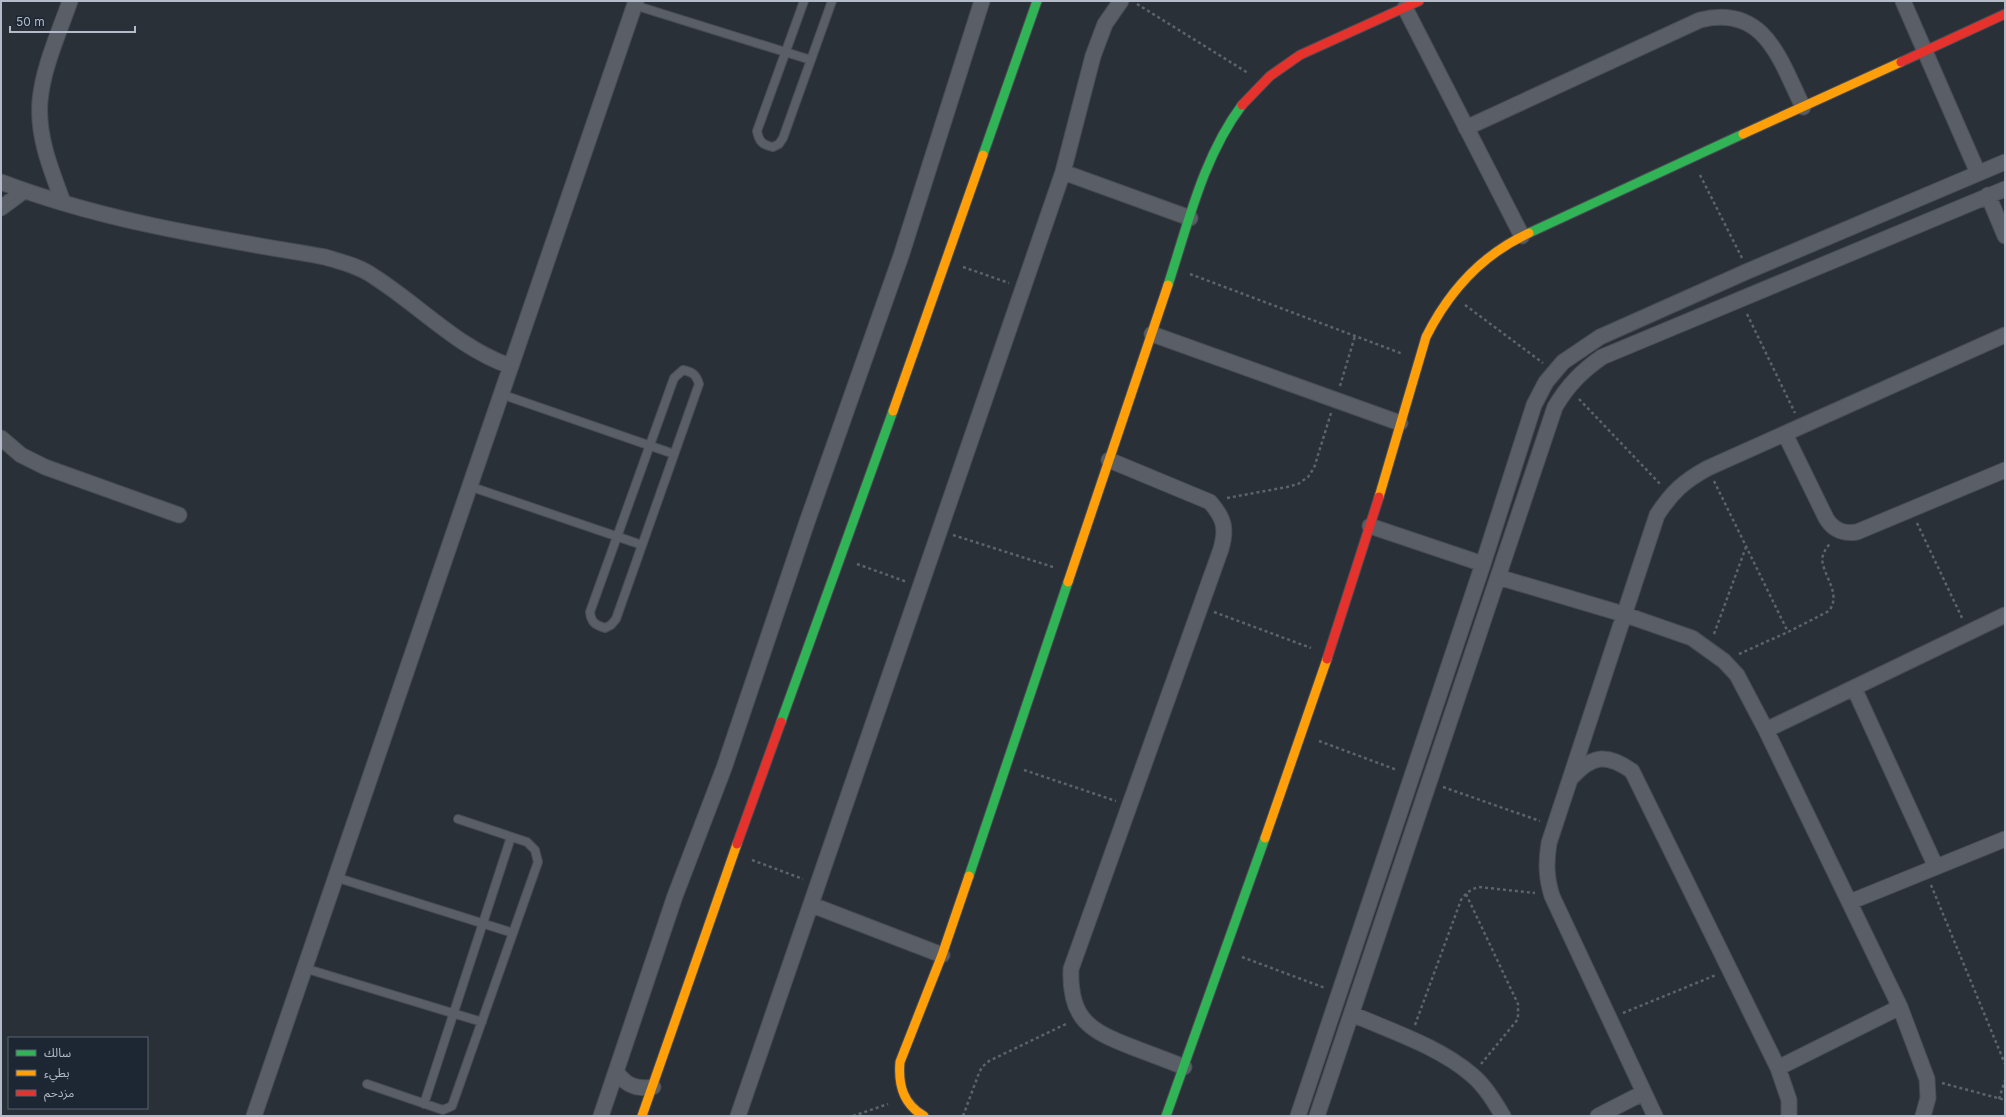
<svg xmlns="http://www.w3.org/2000/svg" width="2006" height="1117" font-family="Inter,'Noto Sans Arabic',sans-serif">
  <style>
    .lines { fill: none; stroke-linecap: round; stroke-linejoin: round }
    .lane-casing { stroke: #484c53; stroke-width: 10 }
    .street-casing { stroke: #484c53; stroke-width: 17 }
    .fast-casing { stroke: #484c53; stroke-width: 11 }
    .slow-casing { stroke: #484c53; stroke-width: 11 }
    .jam-casing { stroke: #484c53; stroke-width: 11 }
    .path { stroke: #5d636a; stroke-width: 2.5; stroke-dasharray: 3 3; stroke-linecap: butt }
    .lane { stroke: #5a5e66; stroke-width: 8 }
    .street { stroke: #5a5e66; stroke-width: 15 }
    .fast { stroke: #30b455; stroke-width: 9 }
    .slow { stroke: #ff9f0a; stroke-width: 9 }
    .jam { stroke: #e5322d; stroke-width: 9 }
  </style>
  <rect width="100%" height="100%" fill="#2a3038"/>
  <g class="lines">
    <defs>
      <path id="lane" d="M804 1 757 131C759 142 763 145 773 147L779 144 783 138 832 1
        M634 5 811 60
        M683 370C692 372 696 374 699 384L616 619 611 625 605 628C595 625 591 622 590 612L674 378Z
        M501 394 674 454
        M469 486 642 545
        M335 877 513 933
        M304 968 482 1022
        M367 1084 443 1110 452 1106 538 862 535 850 527 842 458 819
        M424 1104 511 837"/>
      <path id="street" d="M1903 1 1978 173
        M1405 8 1522 236
        M1466 128 1700 20C1765 4 1780 60 1803 107
        M1063 172 1190 218
        M1 182C106 222 215 238 325 257 341 262 359 266 373 276 419 305 458 348 510 366
        M1988 195 2005 236
        M63 202C51 170 37 136 40 101 43 67 59 33 70 1
        M1 208 24 191
        M1152 334 1400 423
        M1785 434 1826 518C1833 530 1843 534 1857 532L2005 470
        M1 438 21 455 45 467 179 515
        M1109 460 1210 502C1224 518 1227 528 1221 549L1071 969C1069 1019 1090 1031 1132 1047 1150 1054 1167 1060 1184 1067
        M1370 526 1483 564
        M1498 577 1623 614 1692 638 1724 661 1737 675 1766 730 1900 1007 1927 1079 1928 1098 1923 1116
        M1854 688 1936 867
        M1766 730 2005 615
        M1572 777C1593 754 1608 754 1632 771L1778 1068 1789 1100V1116
        M1850 902 2005 839
        M812 905 942 955
        M1352 1014C1391 1031 1440 1047 1472 1075 1485 1086 1494 1101 1503 1116
        M1778 1068 1900 1007
        M616 1071C625 1085 636 1090 653 1087
        M254 1116 636 1
        M601 1116 675 896 724 768 807 522 901 256 982 1
        M738 1116 1063 172 1093 56 1105 24 1121 1
        M1298 1116 1483 564 1534 405 1546 382 1563 362 1600 337 1748 271 2005 162
        M1317 1116 1555 407C1568 385 1582 371 1602 357L2005 189
        M1598 1116 1643 1093
        M1655 1116 1552 896C1546 877 1546 862 1549 843L1657 515C1672 492 1684 481 1708 468L2005 335"/>
      <path id="fast" d="M983 155 1037 1
        M1529 233 1743 134
        M1168 285C1188 224 1203 157 1242 105
        M781 722 893 411
        M969 876 1068 582
        M1166 1116 1265 838"/>
      <path id="slow" d="M1743 134 1901 62
        M893 411 983 155
        M1379 497 1426 337C1449 291 1481 255 1529 233
        M1068 582 1168 285
        M1265 838 1327 659
        M642 1116 737 844
        M924 1116C903 1104 898 1085 900 1062L942 955 969 876"/>
      <path id="jam" d="M1901 62 2005 14
        M1242 105 1270 76 1300 55 1419 1
        M1327 659 1379 497
        M737 844 781 722"/>
    </defs>
    <use href="#lane" class="lane-casing"/>
    <use href="#street" class="street-casing"/>
    <use href="#fast" class="fast-casing"/>
    <use href="#slow" class="slow-casing"/>
    <use href="#jam" class="jam-casing"/>
    <path class="path" d="M1137 4 1248 73
      M1700 175 1742 258
      M963 267 1009 283
      M1190 274 1403 354
      M1465 305 1543 363
      M1747 314 1795 413
      M1340 386 1355 336
      M1579 399 1661 485
      M1714 481 1788 632
      M1227 498 1287 487 1298 484 1308 477 1314 468 1331 413
      M1917 523 1963 620
      M953 535 1053 567
      M857 564 907 582
      M1214 612 1311 648
      M1714 634 1746 547
      M1739 654 1788 632 1829 611C1842 593 1823 577 1822 558L1826 548 1831 543
      M1319 741 1397 770
      M1024 770 1116 801
      M1443 787 1540 821
      M752 860 803 879
      M1931 885 2005 1064
      M1466 894 1518 1004V1019L1481 1064
      M1242 957 1325 988
      M1623 1013 1716 975
      M1415 1025 1461 900C1466 893 1471 889 1479 887L1535 893
      M1942 1083 2005 1100
      M1999 1099 2005 1080
      M853 1116 888 1104
      M963 1116 979 1073 982 1067 989 1061 1068 1023"/>
    <use href="#lane" class="lane"/>
    <use href="#street" class="street"/>
    <use href="#fast" class="fast"/>
    <use href="#slow" class="slow"/>
    <use href="#jam" class="jam"/>
  </g>
  <rect width="2006" height="1117" fill="none" stroke="#b4bcc9" stroke-width="4"/>
  <rect x="8" y="1037" width="140" height="72" fill="#1d2633" stroke="#59626f"/>
  <rect x="16" y="1050" width="20" height="6" fill="#30b455" stroke="#59626f"/>
  <text x="44" y="1057" font-size="12" fill="#b4bcc9">سالك</text>
  <rect x="16" y="1070" width="20" height="6" fill="#ff9f0a" stroke="#59626f"/>
  <text x="44" y="1077" font-size="12" fill="#b4bcc9">بطيء</text>
  <rect x="16" y="1090" width="20" height="6" fill="#e5322d" stroke="#59626f"/>
  <text x="44" y="1097" font-size="12" fill="#b4bcc9">مزدحم</text>
  <path d="M10 26v6h125v-6" fill="none" stroke="#b4bcc9" stroke-width="2"/>
  <text x="16" y="26" font-size="12" fill="#b4bcc9" stroke="#1d2633" stroke-width="3" paint-order="stroke">50 m</text>
</svg>
